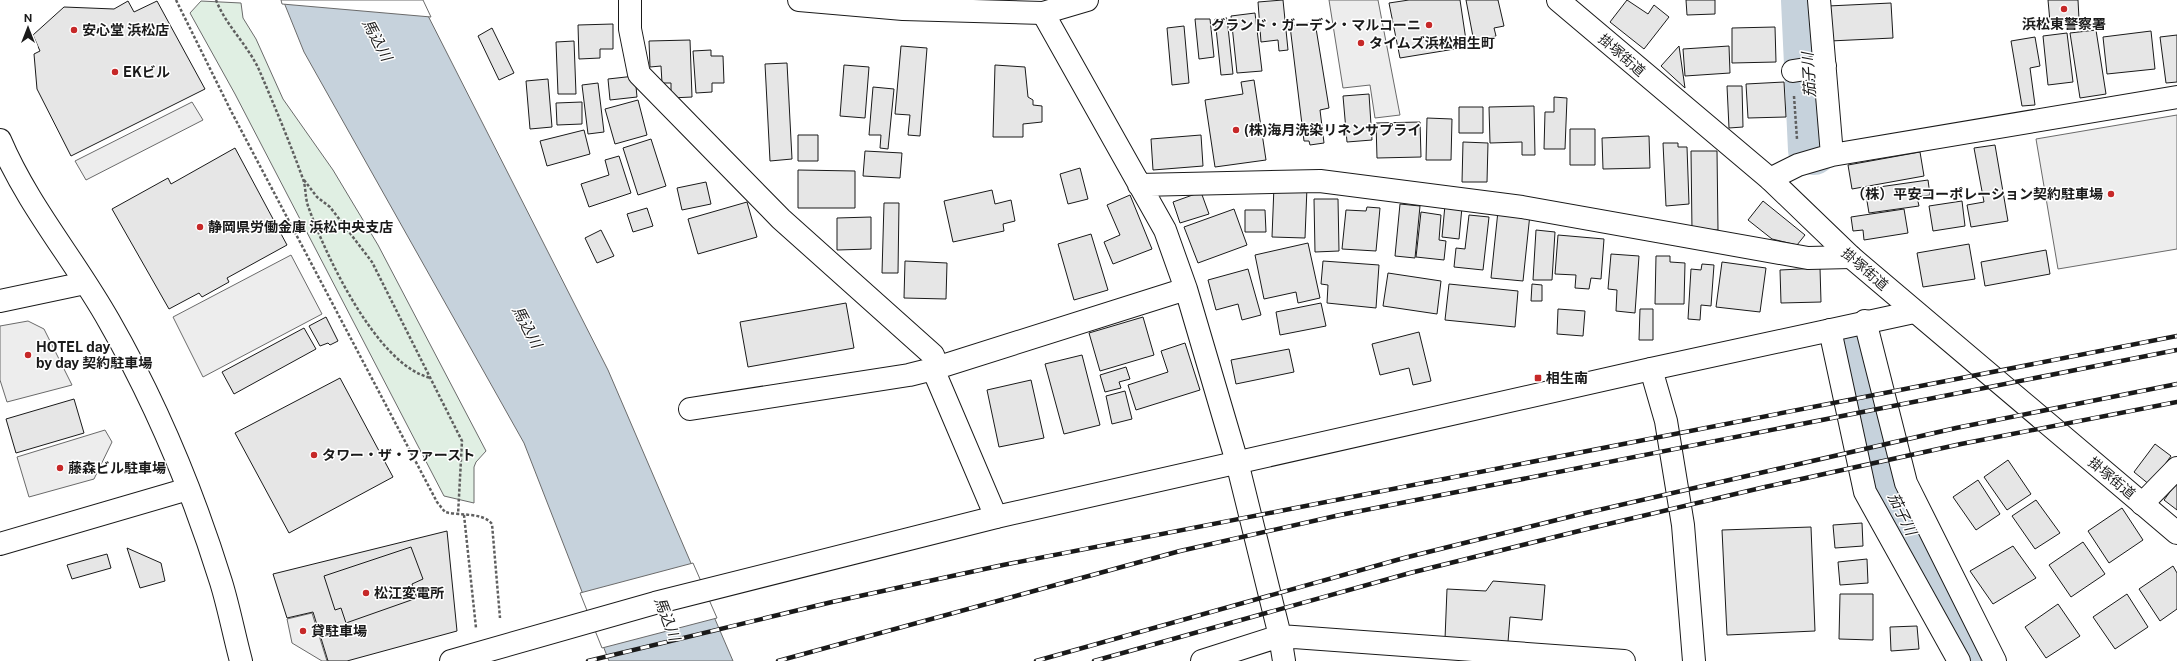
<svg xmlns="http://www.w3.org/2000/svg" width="2177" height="661" font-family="'Public Sans','Noto Sans JP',sans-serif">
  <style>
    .green { fill: #e0efe3; stroke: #6a6a6a }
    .parking { fill: #ededed; stroke: #6a6a6a }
    .water { fill: #c6d2dc; stroke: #6a6a6a }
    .pier { fill: #fff; stroke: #6a6a6a }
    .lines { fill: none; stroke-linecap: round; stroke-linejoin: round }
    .river { stroke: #c6d2dc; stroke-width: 50 }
    .building { fill: #e6e6e6; stroke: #1a1a1a }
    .street-casing { stroke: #1a1a1a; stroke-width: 24 }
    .secondary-casing { stroke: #1a1a1a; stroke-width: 24 }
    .highway-casing { stroke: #1a1a1a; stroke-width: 24 }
    .path { stroke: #5f5f5f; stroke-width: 2.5; stroke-dasharray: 3 2; stroke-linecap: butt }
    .street { stroke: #fff; stroke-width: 22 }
    .secondary { stroke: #fff; stroke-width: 22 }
    .highway { stroke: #fff; stroke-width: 22 }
    .rail-casing { stroke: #1a1a1a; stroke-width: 4.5 }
    .rail { stroke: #fff; stroke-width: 3; stroke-dasharray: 9; stroke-linecap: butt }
    .poi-dot { fill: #c62828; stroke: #fff; stroke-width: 1.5 }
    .labels { text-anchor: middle; stroke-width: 3; stroke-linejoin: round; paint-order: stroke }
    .poi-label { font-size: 14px; font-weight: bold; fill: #1a1a1a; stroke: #fff; text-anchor: start }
    .street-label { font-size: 14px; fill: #1a1a1a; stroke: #fff }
    .water-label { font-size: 15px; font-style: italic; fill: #1a1a1a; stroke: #fff }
  </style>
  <rect width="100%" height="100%" fill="#fff"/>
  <path class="green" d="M201 1 241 3 243 18 256 39 283 99 333 170 378 245 486 451 476 462 474 467V503L444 496 235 94 190 13Z"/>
  <path class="parking" d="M1329 0H1378L1400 115 1375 118 1370 85 1343 88Z
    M192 102 203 120 86 180 75 161Z
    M2177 115V249L2058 269 2036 139Z
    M291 255 322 314 203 377 173 317Z
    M28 321 44 329 72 385 7 402 0 380V326Z
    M105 430 112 442 94 479 29 497 17 457Z
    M312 613 327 661H322L292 643 287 619Z"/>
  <path class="water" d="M283 0H420L608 370 733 661H609L524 443 304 52Z"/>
  <path class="pier" d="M281 0H423L431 17 282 4Z
    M693 563 717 618 602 648 580 593Z"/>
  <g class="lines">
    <path class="river" d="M1806 0 1813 150
      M1855 357C1866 467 1927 564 1975 661"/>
  </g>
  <path class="building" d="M1283 0 1288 50 1279 51 1278 40 1261 42 1258 2Z
    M1409 0H1460L1467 47 1400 58 1389 3Z
    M1466 0H1498L1504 26 1494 28 1496 36 1474 42Z
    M1627 0 1648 14 1654 5 1669 17 1644 49 1610 22Z
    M1686 0H1715V14L1687 15Z
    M2048 0H2078L2079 19 2050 22Z
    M128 1 134 12 157 1 205 89 71 156 37 89 34 54 40 51 33 35 64 7 114 9Z
    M1891 3 1893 38 1830 41 1828 6Z
    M1255 13 1262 71 1237 73 1231 16Z
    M1227 18 1233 74 1221 75 1215 19Z
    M1195 19H1210L1214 57 1199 59Z
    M1315 22 1329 108 1320 110 1324 143 1310 145 1309 141H1304L1290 26Z
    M613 24V49H600V58L579 59 578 25Z
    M1184 26 1189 83 1172 85 1167 28Z
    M1775 27 1776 62 1732 63V28Z
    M492 28 514 73 499 80 478 36Z
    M2096 30 2106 94 2080 98 2070 33Z
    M2151 31 2155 69 2107 74 2103 37Z
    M2067 33 2073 82 2048 85 2043 36Z
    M2177 35V82L2166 83 2160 37Z
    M2035 37 2040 66 2030 68 2035 105 2022 106 2011 41Z
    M690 40 692 97 671 98V83H662L661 66 650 67 649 41Z
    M574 41 576 94H558L556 42Z
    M901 46 927 48 920 136 908 135 910 115 895 114Z
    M1679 46 1685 88 1661 66Z
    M1729 46 1730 73 1685 76 1683 49Z
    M711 50V56H723L724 83H712V92L696 93 693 51Z
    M787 63 792 159 770 161 765 64Z
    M844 65 869 67 865 118 840 116Z
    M995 65 1025 67 1028 97 1033 100V105L1042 106V122L1023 124V137H993Z
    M635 76 637 97 610 100 608 79Z
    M548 79 552 127 530 129 526 81Z
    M1254 80 1266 160 1215 167 1205 100 1243 94 1241 82Z
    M1784 82 1786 117 1748 118 1746 84Z
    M598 83 604 132 588 134 582 85Z
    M1727 86H1742L1743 127 1729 128Z
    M873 87 894 89 888 149 880 148 881 135H869Z
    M1369 94 1372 140 1347 142 1343 96Z
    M1554 97 1567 98 1565 149H1544L1545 112H1554Z
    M638 100 647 135 615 144 605 109Z
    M582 102V124L557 125 556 103Z
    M1534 106 1535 155H1522V142L1490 143 1489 107Z
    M1459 107H1483V133H1459Z
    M1427 118 1452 119 1451 160H1426Z
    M1420 122 1421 157 1377 158 1376 123Z
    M1570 129H1595V165H1570Z
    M584 130 590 154 547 166 540 141Z
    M798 135H818V161H798Z
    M1201 135 1203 166 1153 170 1151 139Z
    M1649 136 1650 168 1603 169 1602 138Z
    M651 139 666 186 638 195 623 148Z
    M1463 142 1488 143 1487 182H1462Z
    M1663 143H1678V147H1687L1689 204 1666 206Z
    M1995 145 2008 221 1971 227 1967 205 1984 202 1974 148Z
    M235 148 287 245 227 278 229 282 202 297 199 293 169 309 112 209 168 178 171 184Z
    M865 151 902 153 900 178 863 176Z
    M1691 151H1717L1718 230 1692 231Z
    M1920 152 1924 176 1852 189 1848 165Z
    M619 156 631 193 589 207 581 184 609 175 605 160Z
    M1080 168 1088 199 1068 204 1060 174Z
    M798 170 855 171V208H798Z
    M1928 180 1930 195 1917 197 1919 206 1869 213 1865 189Z
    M706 182 711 204 682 210 677 188Z
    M1274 186 1307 187 1305 238 1272 237Z
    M992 190 995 204 1011 200 1015 221 1003 224 1004 231 953 242 944 201Z
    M1201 192 1209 214 1180 223 1173 202Z
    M1130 195 1152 249 1113 264 1104 242 1120 235 1107 205Z
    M1314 199H1338L1339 251 1315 252Z
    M1763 201 1805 235 1797 245 1772 239 1748 220Z
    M1962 201 1965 226 1933 231 1929 206Z
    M747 202 757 237 698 254 688 219Z
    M884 203H899L898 273H882Z
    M1400 204 1420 206 1415 258 1395 256Z
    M1445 205 1462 207 1459 239 1442 237Z
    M1367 207 1380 208 1376 251 1342 249 1346 210 1366 211Z
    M647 208 653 226 633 232 627 214Z
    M1234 209 1247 245 1198 263 1184 227Z
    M1904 209 1908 233 1864 240 1863 230 1853 231 1851 217Z
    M1245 210H1265L1266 232H1245Z
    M1498 211 1530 214 1523 281 1491 278Z
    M1421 212 1441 215 1439 240 1446 241 1444 260 1416 257Z
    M1469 215 1489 217 1483 270 1454 267 1456 248 1465 249Z
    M871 217V249L837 250V218Z
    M601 230 614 256 597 263 585 238Z
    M1536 230 1555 232 1552 280H1533Z
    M1091 234 1108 290 1074 300 1058 244Z
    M1558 235 1604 239 1601 279 1591 278 1589 289 1575 288 1576 275 1555 274Z
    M1308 243 1320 298 1298 303 1296 292 1264 299 1255 255Z
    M1969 244 1975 279 1923 287 1917 253Z
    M2046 250 2050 274 1985 286 1981 262Z
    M1611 254 1639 256 1635 313 1616 311 1617 290 1608 289Z
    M1656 256H1670V262L1685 263 1684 304H1655Z
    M905 261 947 263 946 299 904 298Z
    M1323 261 1379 265 1376 308 1327 303 1328 285 1321 284Z
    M1722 262 1766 268 1760 312 1716 307Z
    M1702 264 1714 265 1711 306 1701 305 1700 320 1688 319 1691 269 1701 270Z
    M1820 268 1821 302 1781 303 1780 270Z
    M1248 269 1261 315 1242 320 1238 304 1216 310 1208 280Z
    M1388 273 1441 281 1437 314 1383 306Z
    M1449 284 1518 291 1515 327 1445 320Z
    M1532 284 1542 285V301H1531Z
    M846 303 854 348 748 367 740 322Z
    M1321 303 1326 326 1280 335 1276 312Z
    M1558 309 1585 311 1583 336 1557 334Z
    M1640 309H1653V340H1639Z
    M326 317 338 341 330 345 328 343 320 346 309 326Z
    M1143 317 1154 355 1100 371 1089 333Z
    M304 328 316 349 234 394 222 372Z
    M1419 332 1431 381 1413 385 1409 368 1380 375 1372 344Z
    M1185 343 1200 390 1136 410 1128 385 1168 372 1161 351Z
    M1289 349 1294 372 1236 384 1231 360Z
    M1082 355 1100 425 1064 434 1045 364Z
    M1126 367 1130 379 1119 382 1121 388 1105 392 1100 375Z
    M340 378 393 477 289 533 235 433Z
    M1031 380 1044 438 999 447 987 390Z
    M1125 391 1132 419 1112 424 1106 396Z
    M74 399 84 433 16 453 6 419Z
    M2155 444 2171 456 2150 485 2134 472Z
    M2008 460 2031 494 2007 510 1984 477Z
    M1978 480 2000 514 1976 530 1953 497Z
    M2177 482V510L2164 500Z
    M2036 500 2060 533 2035 549 2012 516Z
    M2122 508 2143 540 2109 563 2088 531Z
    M1862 523 1863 546 1835 548 1833 525Z
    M1811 527 1815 631 1727 635 1722 530Z
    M447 531 457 631 347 661H328L313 612 287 618 273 574Z
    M2083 542 2105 574 2071 597 2049 565Z
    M2013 546 2036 578 1993 604 1970 571Z
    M411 547 423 579 412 584 417 598 346 623 341 608 335 610 324 576Z
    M127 548 161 563 165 581 140 588Z
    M107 554 111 568 72 579 67 565Z
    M1867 559 1868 583 1840 585 1838 562Z
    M2173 566 2177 573V609L2160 621 2139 589Z
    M1493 581 1545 585 1542 620 1510 617 1508 642 1445 639 1447 589 1486 591Z
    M1840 594H1873V640L1839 639Z
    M2127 594 2148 627 2115 649 2093 617Z
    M2058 604 2080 636 2046 658 2025 627Z
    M1917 626 1919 649 1891 651 1890 627Z"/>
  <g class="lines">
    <defs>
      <path id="street" d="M630 0V29L639 74 781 219 933 355 938 368
        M1819 0 1832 155
        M1043 13 1165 230 1186 289 1237 462 1280 636 1624 661
        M1793 71 1825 66
        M1770 179 1798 165 1832 155 2177 97
        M1139 185 1320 181 1522 207 1808 258 1851 257
        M0 301 85 283
        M1865 321 1906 483 1995 661
        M1830 330 1865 492 1959 661
        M933 369 996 517
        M1651 369 1666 421 1683 525 1694 661
        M690 409 909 375 933 369 1186 289
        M2142 504 2177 468
        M1202 661 1280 636 1284 661"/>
      <path id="secondary" d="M0 140C28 206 74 259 109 321 156 403 193 492 221 582 229 608 234 635 241 661
        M0 544 188 489
        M451 661 655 603 996 517 1651 369 1914 312"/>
      <path id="highway" d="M799 0 903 9 1043 13 1087 0
        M1558 0 1770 179 1851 257 2177 533"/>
    </defs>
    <use href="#street" class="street-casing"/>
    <use href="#secondary" class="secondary-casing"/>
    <use href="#highway" class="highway-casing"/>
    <path class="path" d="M176 0 231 111 437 502 445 512C459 516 483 512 492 524L500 618
      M216 0C226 26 249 46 260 72 275 107 290 143 303 179 306 187 305 197 308 206 325 254 377 366 431 378
      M1794 96 1797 139
      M304 180 317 197 330 207 372 262 462 441 458 515
      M464 515 476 628"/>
    <use href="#street" class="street"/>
    <use href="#secondary" class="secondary"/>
    <use href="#highway" class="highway"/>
    <defs>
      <path id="rail" d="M588 661 832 602 1003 565 2177 336
        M778 661 1180 551 1340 515 2177 350
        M1036 661 1404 558 1581 514 1956 428 2177 384
        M1094 661 1410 573 1587 529 1765 487 1961 444 2177 402"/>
    </defs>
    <use href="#rail" class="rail-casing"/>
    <use href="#rail" class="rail"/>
  </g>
  <g class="poi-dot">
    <circle cx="2064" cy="9" r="4"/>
    <circle cx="1429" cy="25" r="4"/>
    <circle cx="74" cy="30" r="4"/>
    <circle cx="1361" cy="43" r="4"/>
    <circle cx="115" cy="72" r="4"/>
    <circle cx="1236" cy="130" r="4"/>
    <circle cx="2111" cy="194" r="4"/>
    <circle cx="200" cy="227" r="4"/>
    <circle cx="28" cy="355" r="4"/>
    <rect x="1534" y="374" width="8" height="8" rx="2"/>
    <circle cx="314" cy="455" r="4"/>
    <circle cx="60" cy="468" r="4"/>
    <circle cx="366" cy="593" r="4"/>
    <circle cx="303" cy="631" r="4"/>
  </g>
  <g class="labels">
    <g class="poi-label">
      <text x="2064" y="29" text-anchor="middle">浜松東警察署</text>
      <text x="1421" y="30" text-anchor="end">グランド・ガーデン・マルコーニ</text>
      <text x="82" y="35">安心堂 浜松店</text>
      <text x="1369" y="48">タイムズ浜松相生町</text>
      <text x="123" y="77">EKビル</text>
      <text x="1244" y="135">(株)海月洗染リネンサプライ</text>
      <text x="2103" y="199" text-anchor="end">（株）平安コーポレーション契約駐車場</text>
      <text x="208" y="232">静岡県労働金庫 浜松中央支店</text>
      <text x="36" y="352">HOTEL day<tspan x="36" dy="16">by day 契約駐車場</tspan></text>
      <text x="1546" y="383">相生南</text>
      <text x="322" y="460">タワー・ザ・ファースト</text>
      <text x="68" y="473">藤森ビル駐車場</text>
      <text x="374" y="598">松江変電所</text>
      <text x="311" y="636">貸駐車場</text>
    </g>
    <g class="street-label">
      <text transform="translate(1622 55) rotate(41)" y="5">掛塚街道</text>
      <text transform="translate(1865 269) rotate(41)" y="5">掛塚街道</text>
      <text transform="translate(2112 478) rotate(40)" y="5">掛塚街道</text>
    </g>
    <g class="water-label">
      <text transform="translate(377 40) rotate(62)" y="5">馬込川</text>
      <text transform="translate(1809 75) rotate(-93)" y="5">茄子川</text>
      <text transform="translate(527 327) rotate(62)" y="5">馬込川</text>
      <text transform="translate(1902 514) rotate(64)" y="5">茄子川</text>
      <text transform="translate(667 619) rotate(69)" y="5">馬込川</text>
    </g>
  </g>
  <g transform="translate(28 28)" stroke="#ffffff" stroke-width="3" paint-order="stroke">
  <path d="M0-3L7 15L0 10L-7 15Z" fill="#1a1a1a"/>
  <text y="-6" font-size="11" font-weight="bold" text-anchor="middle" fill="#1a1a1a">N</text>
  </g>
</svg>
